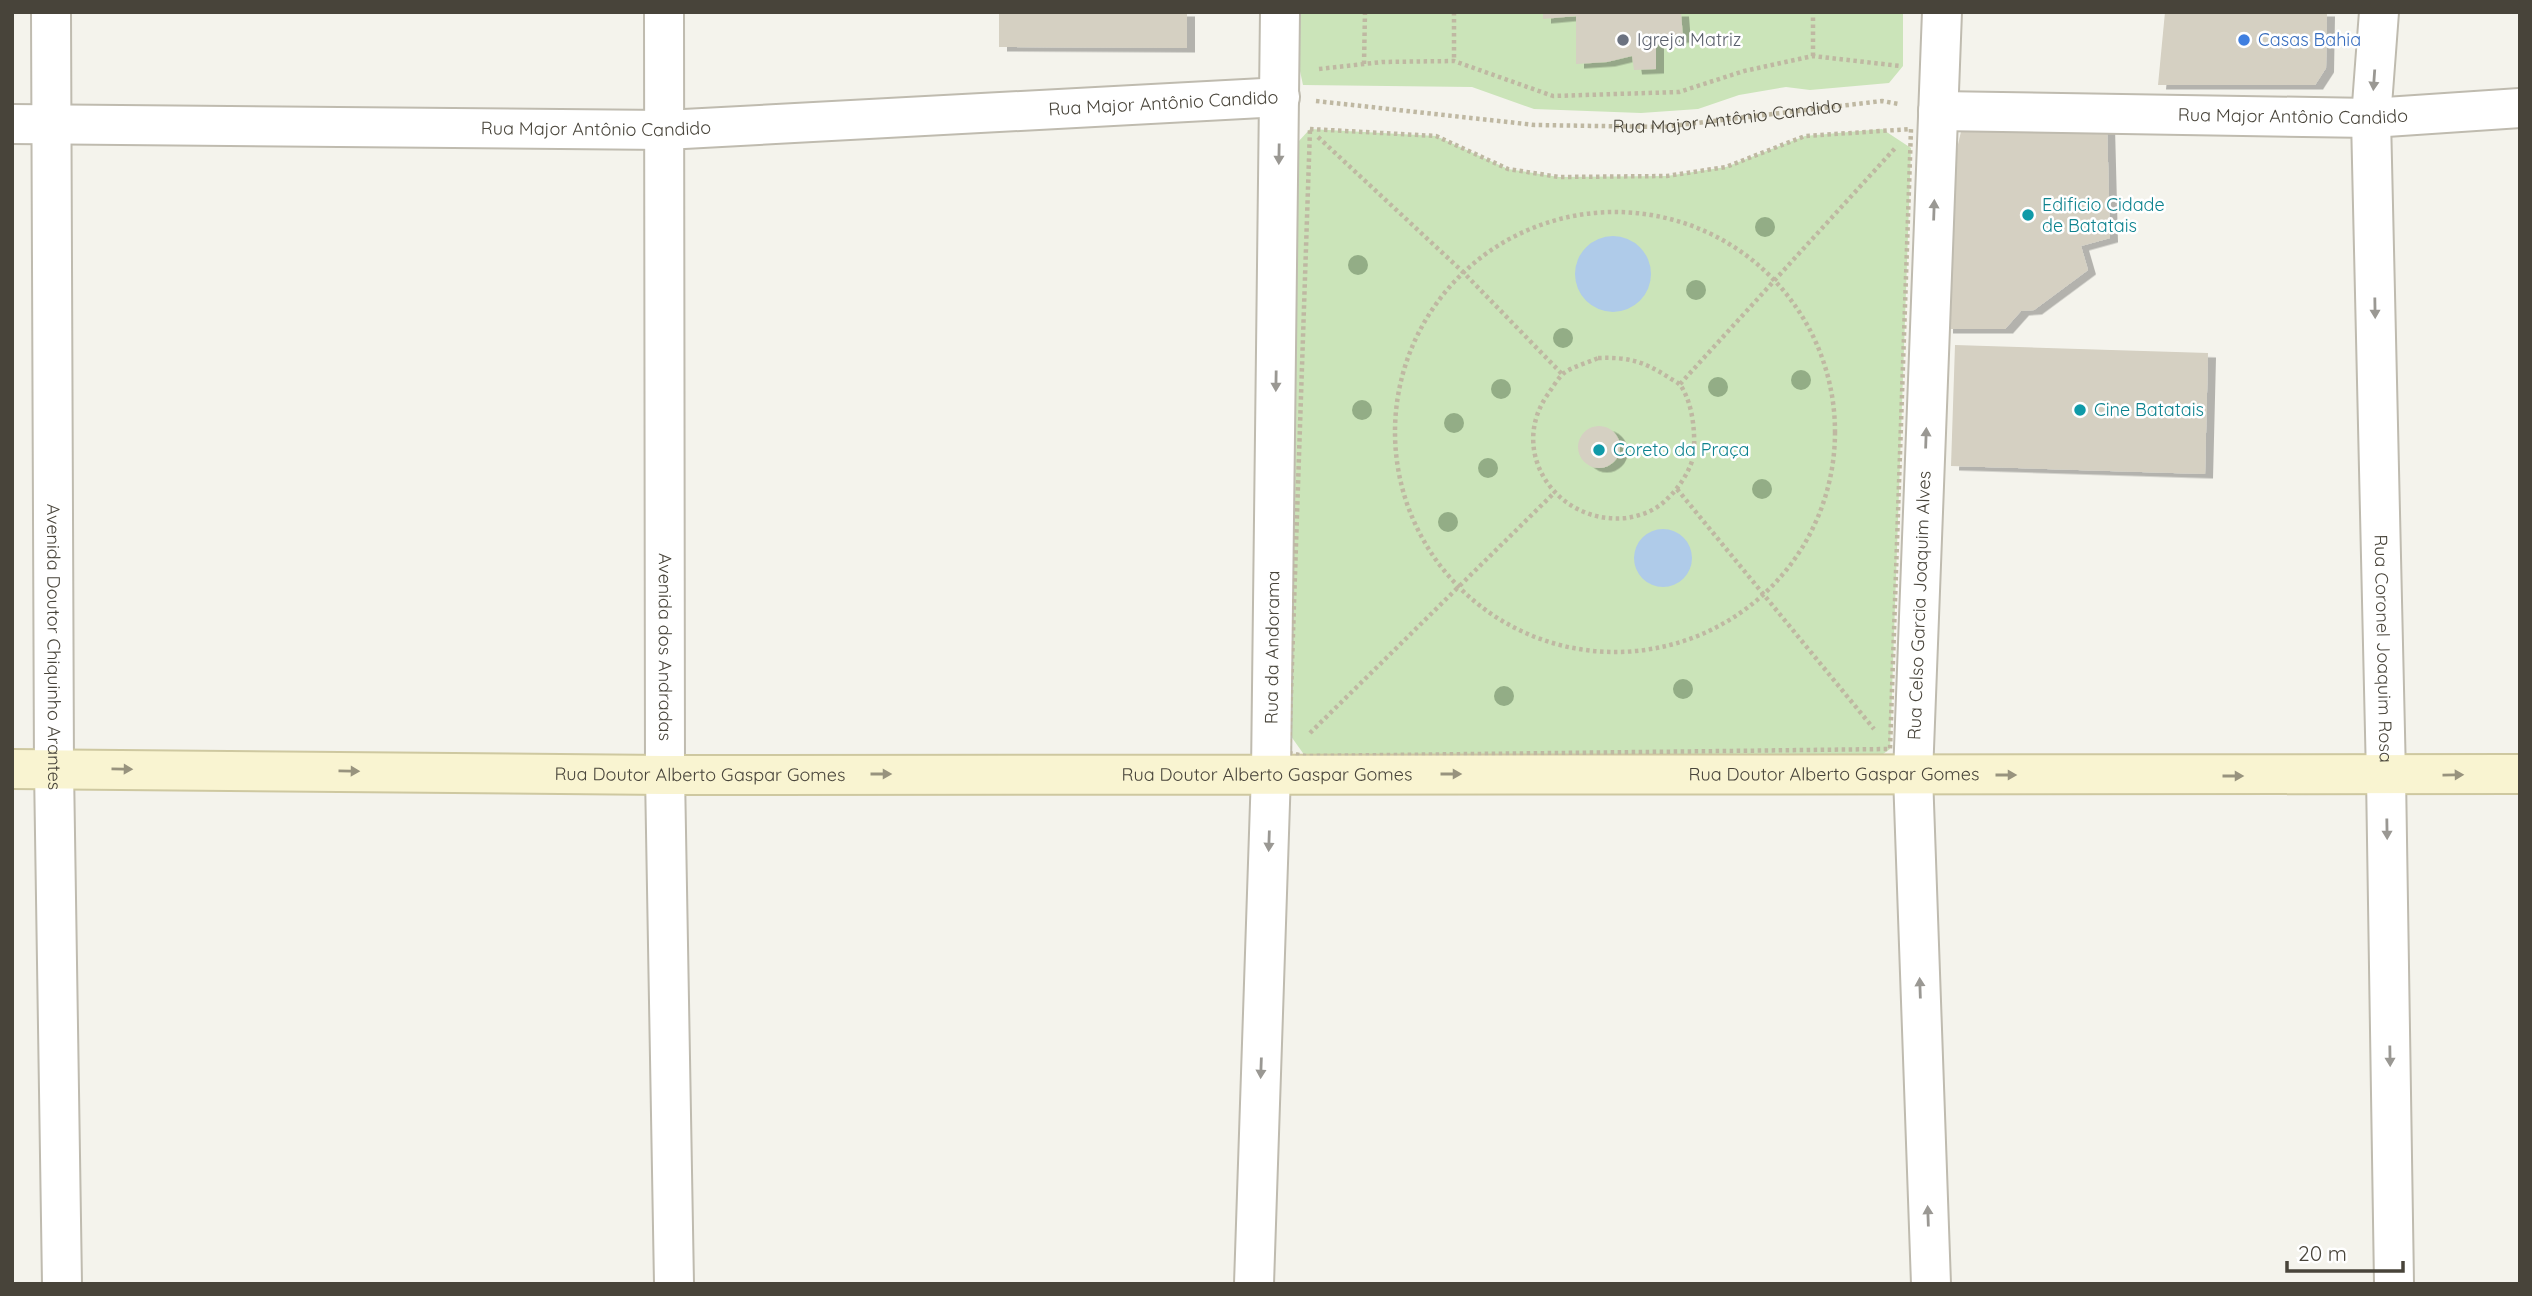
<svg xmlns="http://www.w3.org/2000/svg" width="2532" height="1296" font-family="Quicksand,sans-serif">
  <style>
    .green { fill: #cbe4b9 }
    .water { fill: #afcbe9 }
    .building { fill: #d5d0c2; filter: url(#shadow) }
    .lines { fill: none; stroke-linecap: round; stroke-linejoin: round }
    .minor-casing { stroke: #bfbbaf; stroke-width: 42 }
    .tertiary-casing { stroke: #bfbbaf; stroke-width: 42 }
    .secondary-casing { stroke: #cec8a0; stroke-width: 42 }
    .path { stroke: #bfb8a2; stroke-width: 4.5; stroke-dasharray: 3.5 3.5; stroke-linecap: butt }
    .minor { stroke: #fff; stroke-width: 38 }
    .tertiary { stroke: #fff; stroke-width: 38 }
    .secondary { stroke: #f9f4d1; stroke-width: 38 }
    .tree { fill: #93ad86 }
    .oneway { fill: #9a9893 }
    .oneway2 { fill: #98937e }
    .worship-dot { fill: #6b7280; stroke: #fff; stroke-width: 2.5 }
    .shop-dot { fill: #3f7fe0; stroke: #fff; stroke-width: 2.5 }
    .culture-dot { fill: #0f9aa8; stroke: #fff; stroke-width: 2.5 }
    .labels { text-anchor: middle; stroke-width: 5; stroke-linejoin: round; paint-order: stroke }
    .worship-label { font-size: 18px; fill: #5b616d; stroke: #fff; text-anchor: start }
    .shop-label { font-size: 18px; fill: #366cbe; stroke: #fff; text-anchor: start }
    .street-label { font-size: 18px; fill: #48443a; stroke: #fff }
    .culture-label { font-size: 18px; fill: #0d838f; stroke: #fff; text-anchor: start }
  </style>
  <defs>
    <filter id="shadow"><feDropShadow dx="8" dy="4.5" stdDeviation="0" flood-color="#0004"/></filter>
  </defs>
  <rect width="100%" height="100%" fill="#f4f3ec"/>
  <path class="green" d="M1299 12H1903V66L1889 83 1810 90 1786 87 1739 95 1698 109 1641 113 1534 109 1472 87 1303 85 1300 71Z
    M1310 129 1436 136 1508 169 1559 177 1667 176 1726 167 1805 136 1882 129 1911 148 1890 749 1879 757 1305 756 1288 732 1298 142Z"/>
  <path class="water" d="M1575 274a38 38 0 1 1 76 0a38 38 0 1 1-76 0Z
    M1634 558a29 29 0 1 1 58 0a29 29 0 1 1-58 0Z"/>
  <path class="building" d="M999 12H1187V48L999 47Z
    M1543 12H1681L1683 38 1656 41V69L1634 70 1632 56 1607 62 1576 64V16L1543 19Z
    M2165 12H2327L2326 68 2315 85H2158Z
    M1963 123H2107L2110 238 2081 246 2088 270 2034 310 2021 311 2005 329H1945L1947 192Z
    M1955 345 2208 353 2205 474 1951 466Z
    M1578 447a21 21 0 1 1 42 0a21 21 0 1 1-42 0Z"/>
  <g class="lines">
    <defs>
      <g id="minor">
        <path id="s2" d="M2379 12 2371 118 2386 776 2394 1284"/>
        <path id="s3" d="M1938 111 2371 118 2520 108"/>
        <path id="s4" d="M12 124 665 130 1280 97"/>
        <path id="s5" d="M1254 1284 1271 773 1280 12"/>
        <path id="s6" d="M1931 1284 1913 775 1942 12"/>
      </g>
      <g id="tertiary">
        <path id="s7" d="M51 12 54 769 62 1284"/>
        <path id="s8" d="M664 12 665 775 674 1284"/>
      </g>
      <g id="secondary">
        <path id="s9" d="M12 769 665 775 2520 774"/>
      </g>
    </defs>
    <use href="#minor" class="minor-casing"/>
    <use href="#tertiary" class="tertiary-casing"/>
    <use href="#secondary" class="secondary-casing"/>
    <g class="path">
      <path d="M1454 12V61"/>
      <path d="M1813 56V12"/>
      <path d="M1364 64 1365 12"/>
      <path d="M1319 69 1382 62 1454 61 1553 96 1679 92 1744 71 1813 56 1900 66"/>
      <path id="s1" d="M1316 101 1535 125 1663 127 1882 101 1899 104"/>
      <path d="M1310 129 1436 136 1508 169 1559 177 1667 176 1726 167 1805 136 1911 129 1890 749 1305 756 1289 753Z"/>
      <path d="M1318 137 1463 272 1562 374"/>
      <circle cx="1615" cy="432" r="220"/>
      <path d="M1598 358C1628 357 1643 361 1668 377 1672 380 1678 382 1681 386 1693 405 1695 431 1694 453 1692 468 1679 488 1668 498 1657 510 1641 516 1626 518 1557 525 1507 452 1548 394 1553 387 1558 378 1564 373 1574 366 1587 363 1598 358Z"/>
      <path d="M1680 384 1897 146"/>
      <path d="M1677 489 1874 729"/>
      <path d="M1310 733 1554 493"/>
    </g>
    <use href="#minor" class="minor"/>
    <use href="#tertiary" class="tertiary"/>
    <use href="#secondary" class="secondary"/>
  </g>
  <g class="tree">
    <circle cx="1765" cy="227" r="10"/>
    <circle cx="1358" cy="265" r="10"/>
    <circle cx="1696" cy="290" r="10"/>
    <circle cx="1563" cy="338" r="10"/>
    <circle cx="1801" cy="380" r="10"/>
    <circle cx="1718" cy="387" r="10"/>
    <circle cx="1501" cy="389" r="10"/>
    <circle cx="1362" cy="410" r="10"/>
    <circle cx="1454" cy="423" r="10"/>
    <circle cx="1488" cy="468" r="10"/>
    <circle cx="1762" cy="489" r="10"/>
    <circle cx="1448" cy="522" r="10"/>
    <circle cx="1683" cy="689" r="10"/>
    <circle cx="1504" cy="696" r="10"/>
  </g>
  <defs><path id="oneway-solid" d="M-6-.8H1V-3.2L6.5 0L1 3.2V.8H-6Z" transform="scale(1.75)"/></defs>
  <g class="oneway">
    <use href="#oneway-solid" transform="translate(2374 80) rotate(94)"/>
    <use href="#oneway-solid" transform="translate(1279 154) rotate(91)"/>
    <use href="#oneway-solid" transform="translate(1934 210) rotate(-88)"/>
    <use href="#oneway-solid" transform="translate(2375 308) rotate(89)"/>
    <use href="#oneway-solid" transform="translate(1276 381) rotate(91)"/>
    <use href="#oneway-solid" transform="translate(1926 438) rotate(-88)"/>
    <use href="#oneway-solid" transform="translate(2387 829) rotate(89)"/>
    <use href="#oneway-solid" transform="translate(1269 841) rotate(92)"/>
    <use href="#oneway-solid" transform="translate(1920 988) rotate(-92)"/>
    <use href="#oneway-solid" transform="translate(2390 1056) rotate(89)"/>
    <use href="#oneway-solid" transform="translate(1261 1068) rotate(92)"/>
    <use href="#oneway-solid" transform="translate(1928 1216) rotate(-92)"/>
  </g>
  <g class="oneway2">
    <use href="#oneway-solid" transform="translate(122 769) rotate(1)"/>
    <use href="#oneway-solid" transform="translate(349 771) rotate(1)"/>
    <use href="#oneway-solid" transform="translate(881 774)"/>
    <use href="#oneway-solid" transform="translate(1451 774)"/>
    <use href="#oneway-solid" transform="translate(2006 775)"/>
    <use href="#oneway-solid" transform="translate(2453 775) rotate(-1)"/>
    <use href="#oneway-solid" transform="translate(2233 776)"/>
  </g>
  <circle class="worship-dot" cx="1623" cy="40" r="7"/>
  <circle class="shop-dot" cx="2244" cy="40" r="7"/>
  <g class="culture-dot">
    <circle cx="2028" cy="215" r="7"/>
    <circle cx="2080" cy="410" r="7"/>
    <circle cx="1599" cy="450" r="7"/>
  </g>
  <g class="labels">
    <g class="worship-label">
      <text x="1637" y="46">Igreja Matriz</text>
    </g>
    <g class="shop-label">
      <text x="2258" y="46">Casas Bahia</text>
    </g>
    <g class="street-label">
      <text dy="6" stroke="none"><textPath href="#s4" startOffset="1152">Rua Major Antônio Candido</textPath></text>
      <text dy="6" stroke="none"><textPath href="#s1" startOffset="413">Rua Major Antônio Candido</textPath></text>
      <text dy="6" stroke="none"><textPath href="#s3" startOffset="355">Rua Major Antônio Candido</textPath></text>
      <text dy="6" stroke="none"><textPath href="#s4" startOffset="584">Rua Major Antônio Candido</textPath></text>
      <text dy="6" stroke="none"><textPath href="#s6" startOffset="679">Rua Celso Garcia Joaquim Alves</textPath></text>
      <text dy="6" stroke="none"><textPath href="#s7" startOffset="635">Avenida Doutor Chiquinho Arantes</textPath></text>
      <text dy="6" stroke="none"><textPath href="#s8" startOffset="635">Avenida dos Andradas</textPath></text>
      <text dy="6" stroke="none"><textPath href="#s5" startOffset="637">Rua da Andorama</textPath></text>
      <text dy="6" stroke="none"><textPath href="#s2" startOffset="637">Rua Coronel Joaquim Rosa</textPath></text>
      <text dy="6" stroke="none"><textPath href="#s9" startOffset="1255">Rua Doutor Alberto Gaspar Gomes</textPath></text>
      <text dy="6" stroke="none"><textPath href="#s9" startOffset="688">Rua Doutor Alberto Gaspar Gomes</textPath></text>
      <text dy="6" stroke="none"><textPath href="#s9" startOffset="1822">Rua Doutor Alberto Gaspar Gomes</textPath></text>
    </g>
    <g class="culture-label">
      <text x="2042" y="211">Edificio Cidade<tspan x="2042" dy="21">de Batatais</tspan></text>
      <text x="2094" y="416">Cine Batatais</text>
      <text x="1613" y="456">Coreto da Praça</text>
    </g>
  </g>
  <rect width="2532" height="1296" fill="none" stroke="#48443a" stroke-width="28"/>
  <path d="M2287 1261v10h116v-10" fill="none" stroke="#48443a" stroke-width="3.5"/>
  <text x="2298" y="1261" font-size="21" fill="#48443a" stroke="#ffffff" stroke-width="5" paint-order="stroke">20 m</text>
</svg>
